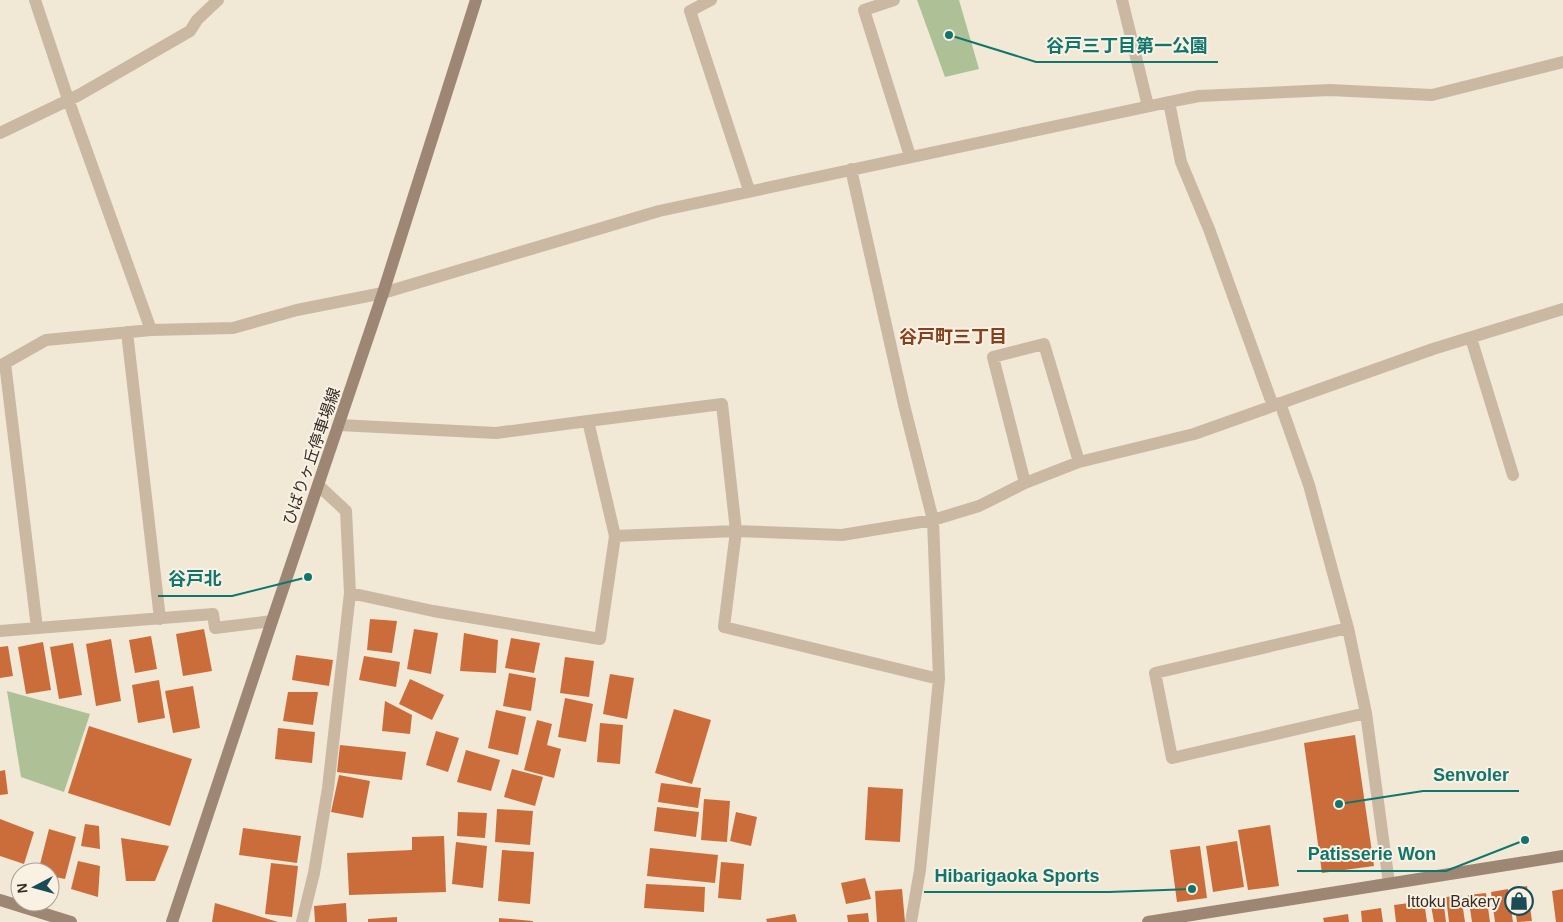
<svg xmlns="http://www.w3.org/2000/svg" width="1563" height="922" font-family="Helvetica,'Noto Sans JP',sans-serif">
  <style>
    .green { fill: #aec196 }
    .building { fill: #cb6d3b }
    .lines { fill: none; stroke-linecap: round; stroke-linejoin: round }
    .street { stroke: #cab8a2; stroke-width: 12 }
    .secondary { stroke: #9d8774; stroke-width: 12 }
    .labels { text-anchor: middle; stroke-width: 4; stroke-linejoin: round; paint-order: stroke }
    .street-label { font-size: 16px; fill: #342b25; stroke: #f9f1e3 }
    .poi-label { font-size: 16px; fill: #342b25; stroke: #f9f1e3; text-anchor: end }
    .neighbourhood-label { font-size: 18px; font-weight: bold; fill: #86401b; stroke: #f9f1e3 }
    .leader { fill: none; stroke: #0f766e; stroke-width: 2 }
    .callout-dot { fill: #0f766e; stroke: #f9f1e3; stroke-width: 2 }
    .callout-label { font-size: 18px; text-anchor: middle; font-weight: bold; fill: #0f766e; stroke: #f9f1e3; stroke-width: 4; stroke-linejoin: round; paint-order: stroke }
  </style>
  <rect width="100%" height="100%" fill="#f2e8d6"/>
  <path class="green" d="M917 0H959L979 69 945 77Z
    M7 691 90 714 64 792 21 777Z"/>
  <path class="building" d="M370 619 397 621 392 653 367 650Z
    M204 629 212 671 183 676 176 634Z
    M414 629 438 633 431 674 407 669Z
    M464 633 498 640 496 673 460 671Z
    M151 636 157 669 135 673 129 640Z
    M511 638 540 643 534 673 505 668Z
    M111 639 121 701 96 706 86 644Z
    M43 642 51 690 26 694 18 647Z
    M73 643 82 695 59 699 50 647Z
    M8 646 13 676 0 678V647Z
    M296 655 333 660 329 686 292 680Z
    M364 656 400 662 396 687 359 680Z
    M565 657 594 661 589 697 560 693Z
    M509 673 536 678 531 711 503 706Z
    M610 674 634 678 627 719 603 714Z
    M410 679 444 695 432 720 399 704Z
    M159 680 165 718 138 723 132 685Z
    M193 686 200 728 173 733 165 691Z
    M288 692H318L313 725 283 721Z
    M565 698 593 704 586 742 558 737Z
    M385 701 412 715 410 734 382 731Z
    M674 709 711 720 692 784 655 773Z
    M496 710 526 717 518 755 488 748Z
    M537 720 552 724 547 745 561 749 554 778 524 770Z
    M600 723 623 725 620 764 597 762Z
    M89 726 192 759 170 826 68 793Z
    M278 728 315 732 312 763 275 759Z
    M436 731 459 738 448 772 426 765Z
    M1355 735 1374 866 1322 873 1304 743Z
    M340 745 406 752 402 780 337 772Z
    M466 750 500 760 491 791 457 782Z
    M512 769 543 777 535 806 504 797Z
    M5 770 8 794 0 795V771Z
    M339 775 370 781 363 818 331 812Z
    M661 783 701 788 698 808 658 802Z
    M868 787 903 789 900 842 865 840Z
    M704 799 730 801 727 842 701 840Z
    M657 807 699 812 696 837 654 831Z
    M497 809 533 811 530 845 495 842Z
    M458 812 487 813 485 838 457 836Z
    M736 812 757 817 751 846 730 841Z
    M0 819 34 832 24 864 0 856Z
    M85 824 99 826 100 849 81 846Z
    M1270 825 1279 886 1248 890 1238 830Z
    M243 828 301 836 297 863 239 855Z
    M49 829 76 837 65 879 50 876V872H38Z
    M444 836 446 892 349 895 347 853 412 850V837Z
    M121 838 169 846 155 881H126Z
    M1237 841 1244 887 1213 892 1206 846Z
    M456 842 487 846 483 888 452 884Z
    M1200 846 1207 898 1177 902 1170 850Z
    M650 848 718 855 715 883 647 876Z
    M502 850 534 852 530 904 498 901Z
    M78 861 100 866 98 897 71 889Z
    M721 862 744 864 741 900 718 898Z
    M271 863 298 866 292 917 265 914Z
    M865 878 871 899 846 904 841 883Z
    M646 884 705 887 704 912 644 908Z
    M1527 886 1532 921 1517 922 1512 888Z
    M902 889 905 922H877L875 891Z
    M1508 889 1513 922H1495L1491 892Z
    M1563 889V922H1556L1552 891Z
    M1486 893 1490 922H1472L1468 895Z
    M1461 895 1465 922H1449L1446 897Z
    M1443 898 1446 922H1434L1430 900Z
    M1424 901 1427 922H1396L1394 905Z
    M215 903 278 922H212Z
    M346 903 347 922H315L314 906Z
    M1381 908 1383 922H1362L1361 911Z
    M868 913 869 922H848L847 915Z
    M795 914 797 922H767L766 919Z
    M1348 914 1349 922H1324L1323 918Z
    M397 917V922H368V919Z
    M499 918 533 921V922H499Z"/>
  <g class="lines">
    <path class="street" d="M35 0 68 99 151 330
      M711 0 690 11 749 190
      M894 0 864 10 910 156
      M1122 0 1148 106
      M1169 102 1181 162 1209 229 1273 406
      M0 133 79 95 190 31 197 20 218 0
      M851 169 904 405 933 520 939 679 920 870 911 922
      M127 332 160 619
      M1471 338 1513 475
      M5 363 37 628
      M0 366 46 340 151 330 233 328 297 310 383 293 659 211 1169 102 1199 96 1330 90 1432 95 1563 62
      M1280 403 1309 485 1348 628 1366 713 1389 883
      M339 425 496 433 588 421
      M1025 483 993 357 1044 344 1079 462
      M615 536 736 531 842 535 933 520 979 506 1025 483 1079 462 1194 434 1433 349 1563 309
      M350 593 433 611 600 639 615 536 588 421 722 404 736 531 724 627 939 679
      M1348 628 1155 673 1172 758 1366 713
      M0 631 213 614 215 628 272 621
      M302 922 314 873 328 788 350 593 346 511 318 485"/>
    <path class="secondary" d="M0 900 71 922
      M172 922 272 621 383 293 476 0
      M1148 922 1563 856"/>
  </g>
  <defs>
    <symbol id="shop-ring" viewBox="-11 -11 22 22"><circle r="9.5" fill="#f9f1e3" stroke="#194c57" stroke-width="1.5"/><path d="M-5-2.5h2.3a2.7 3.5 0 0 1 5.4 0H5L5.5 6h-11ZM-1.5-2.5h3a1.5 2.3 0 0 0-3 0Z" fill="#194c57"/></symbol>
  </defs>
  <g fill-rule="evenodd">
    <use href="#shop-ring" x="1503" y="885" width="32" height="32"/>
  </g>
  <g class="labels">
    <g class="street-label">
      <text transform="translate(311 456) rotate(-71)" y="6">ひばりヶ丘停車場線</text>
    </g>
    <g class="poi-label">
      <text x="1500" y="907">Ittoku Bakery</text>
    </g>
    <g class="neighbourhood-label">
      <text x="953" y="343">谷戸町三丁目</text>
    </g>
  </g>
  <path class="leader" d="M949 35L1036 62H1218M308 577L232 596H158M1339 804L1423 791H1519M1525 840L1446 871H1297M1192 889L1109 892H924"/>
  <g class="callout-dot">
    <circle cx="949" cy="35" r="5"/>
    <circle cx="308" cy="577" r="5"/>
    <circle cx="1339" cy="804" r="5"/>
    <circle cx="1525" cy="840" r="5"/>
    <circle cx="1192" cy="889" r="5"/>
  </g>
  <g class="callout-label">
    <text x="1127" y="52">谷戸三丁目第一公園</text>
    <text x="195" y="585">谷戸北</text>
    <text x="1471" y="781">Senvoler</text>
    <text x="1372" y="860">Patisserie Won</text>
    <text x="1017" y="882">Hibarigaoka Sports</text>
  </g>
  <g transform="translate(35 887) rotate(264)"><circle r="24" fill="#f9f1e3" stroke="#aaa297"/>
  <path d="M0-4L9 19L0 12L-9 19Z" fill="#194c57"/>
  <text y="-8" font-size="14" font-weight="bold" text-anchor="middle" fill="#342b25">N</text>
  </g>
</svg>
